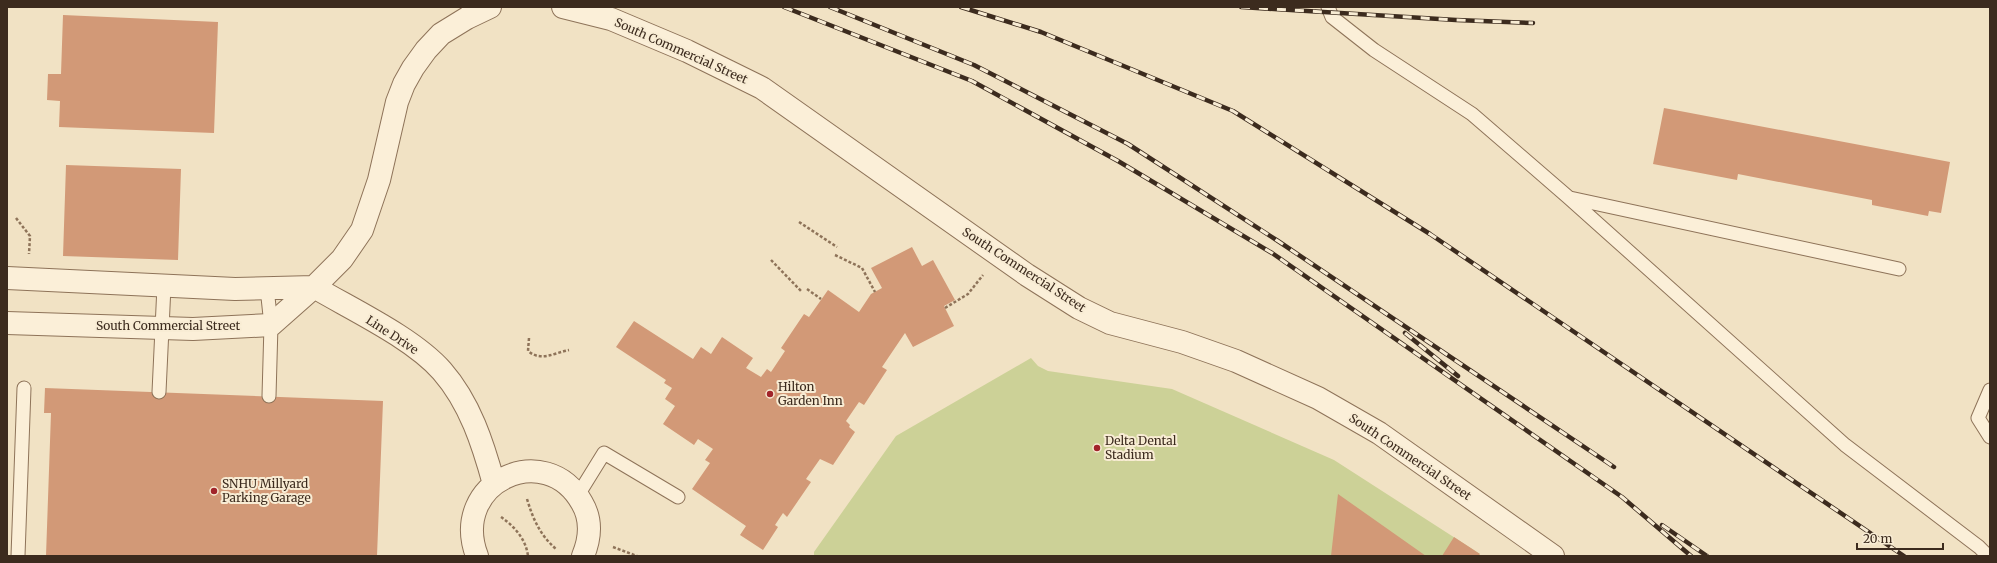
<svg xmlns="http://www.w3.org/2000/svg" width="1997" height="563" font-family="Merriweather,serif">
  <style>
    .green { fill: #ccd197 }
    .building { fill: #d29977 }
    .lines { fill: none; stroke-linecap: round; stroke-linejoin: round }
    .service-casing { stroke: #8e7359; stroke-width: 15 }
    .minor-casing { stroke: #8e7359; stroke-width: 24 }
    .path { stroke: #8e7359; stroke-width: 2.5; stroke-dasharray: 3 2; stroke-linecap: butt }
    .service { stroke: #fbefd8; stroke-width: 13 }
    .minor { stroke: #fbefd8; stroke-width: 22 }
    .rail-casing { stroke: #3c2b1e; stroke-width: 4.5 }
    .rail { stroke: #f8ecd4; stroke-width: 3; stroke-dasharray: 9; stroke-linecap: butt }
    .poi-dot { fill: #a1242a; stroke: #f8ecd4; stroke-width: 1.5 }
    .labels { text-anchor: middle; stroke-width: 4; stroke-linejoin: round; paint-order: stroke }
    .street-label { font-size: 12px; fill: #3c2b1e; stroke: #f8ecd4 }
    .poi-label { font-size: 12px; fill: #3c2b1e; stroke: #f8ecd4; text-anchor: start }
  </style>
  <rect width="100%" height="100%" fill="#f1e2c4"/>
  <path class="green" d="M1031 358 1038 366 1048 371 1172 389 1334 460 1480 554 1478 556H814V552L896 436Z"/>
  <path class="building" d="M63 15 218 22 214 133 59 127 60 101 47 100 48 74H61Z
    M1664 108 1950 162 1941 213 1929 211 1928 216 1872 205V200L1738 174 1737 180 1653 164Z
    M66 165 181 169 178 260 63 256Z
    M912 247 922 266 933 260 955 300 944 306 954 326 913 347 905 333 882 367 887 370 864 405 859 402 846 421 850 425 849 427 855 432 833 465 820 459 806 479 811 482 787 517 783 513 775 525 778 527 763 550 740 535 746 526 692 489 710 463 705 460 713 449 698 439 694 445 663 424 675 406 665 399 672 388 664 383 666 380 616 347 634 321 693 359 701 347 711 354 722 337 753 358 746 368 761 377 767 369 771 372 785 351 781 348 804 314 809 317 828 290 859 312 871 294 882 288 871 268Z
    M45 388 383 401 377 556H46L51 413H44Z
    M1338 494 1426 556H1331Z
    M1454 537 1480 554 1478 556H1442Z"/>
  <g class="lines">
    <defs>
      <path id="service" d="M1328 7 1332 17 1374 50 1472 114 1568 197 1845 445 1979 547 1988 556
        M1570 198 1899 269
        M267 288 271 325 269 396
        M1990 390 1978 418 1990 437
        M159 392 164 286
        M578 495 604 453 678 497
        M18 556 24 388"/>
      <path id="minor" d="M563 7 611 19 687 51 762 88 1027 275 1079 308 1110 323 1182 342 1236 361 1318 398 1379 433 1553 556
        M7 278 235 289 314 287
        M314 287C353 310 413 338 442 371 470 403 483 444 494 484
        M7 323 193 329 271 325 314 287 342 259 362 230 379 180 397 102 404 84 413 68 426 50 441 34 467 18 490 7
        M477 556C449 482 546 438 582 503 592 520 590 539 583 556"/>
    </defs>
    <use href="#service" class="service-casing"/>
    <use href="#minor" class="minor-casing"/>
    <path class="path" d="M16 218 30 236 29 254
      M799 222 837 247
      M835 255 862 268 875 292
      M771 260 801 291
      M807 289 821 299
      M945 308 968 294 983 275
      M529 338 528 351C541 362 554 353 569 350
      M527 499C533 519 540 535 556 549
      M501 517C514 526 526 539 528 556
      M613 547 637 556"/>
    <use href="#service" class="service"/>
    <use href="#minor" class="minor"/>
    <defs>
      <path id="rail" d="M784 7 972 81 1118 161 1272 253 1622 497 1691 556
        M830 7 974 65 1128 144 1278 241 1614 467
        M961 7 1041 32 1233 111 1430 234 1904 556
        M1241 7 1456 20 1533 23
        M1405 333 1458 376
        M1662 525 1707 556"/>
    </defs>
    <use href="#rail" class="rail-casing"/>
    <use href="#rail" class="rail"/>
  </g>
  <g class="poi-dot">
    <circle cx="770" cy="394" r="4"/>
    <circle cx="1097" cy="448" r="4"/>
    <circle cx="214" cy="491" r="4"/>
  </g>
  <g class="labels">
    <g class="street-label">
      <text transform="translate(681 51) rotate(24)" y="4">South Commercial Street</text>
      <text transform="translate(1024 270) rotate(33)" y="4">South Commercial Street</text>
      <text x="168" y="330">South Commercial Street</text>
      <text transform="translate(392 335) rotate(33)" y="4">Line Drive</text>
      <text transform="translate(1410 457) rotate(34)" y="4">South Commercial Street</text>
    </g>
    <g class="poi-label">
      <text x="778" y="391">Hilton<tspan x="778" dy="14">Garden Inn</tspan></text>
      <text x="1105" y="445">Delta Dental<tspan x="1105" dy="14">Stadium</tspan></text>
      <text x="222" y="488">SNHU Millyard<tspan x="222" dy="14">Parking Garage</tspan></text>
    </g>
  </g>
  <rect width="1997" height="563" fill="none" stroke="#3c2b1e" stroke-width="16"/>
  <path d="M1857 543v6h86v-6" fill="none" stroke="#3c2b1e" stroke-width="2"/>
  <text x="1863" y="543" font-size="12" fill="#3c2b1e" stroke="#f8ecd4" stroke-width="3" paint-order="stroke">20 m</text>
</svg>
